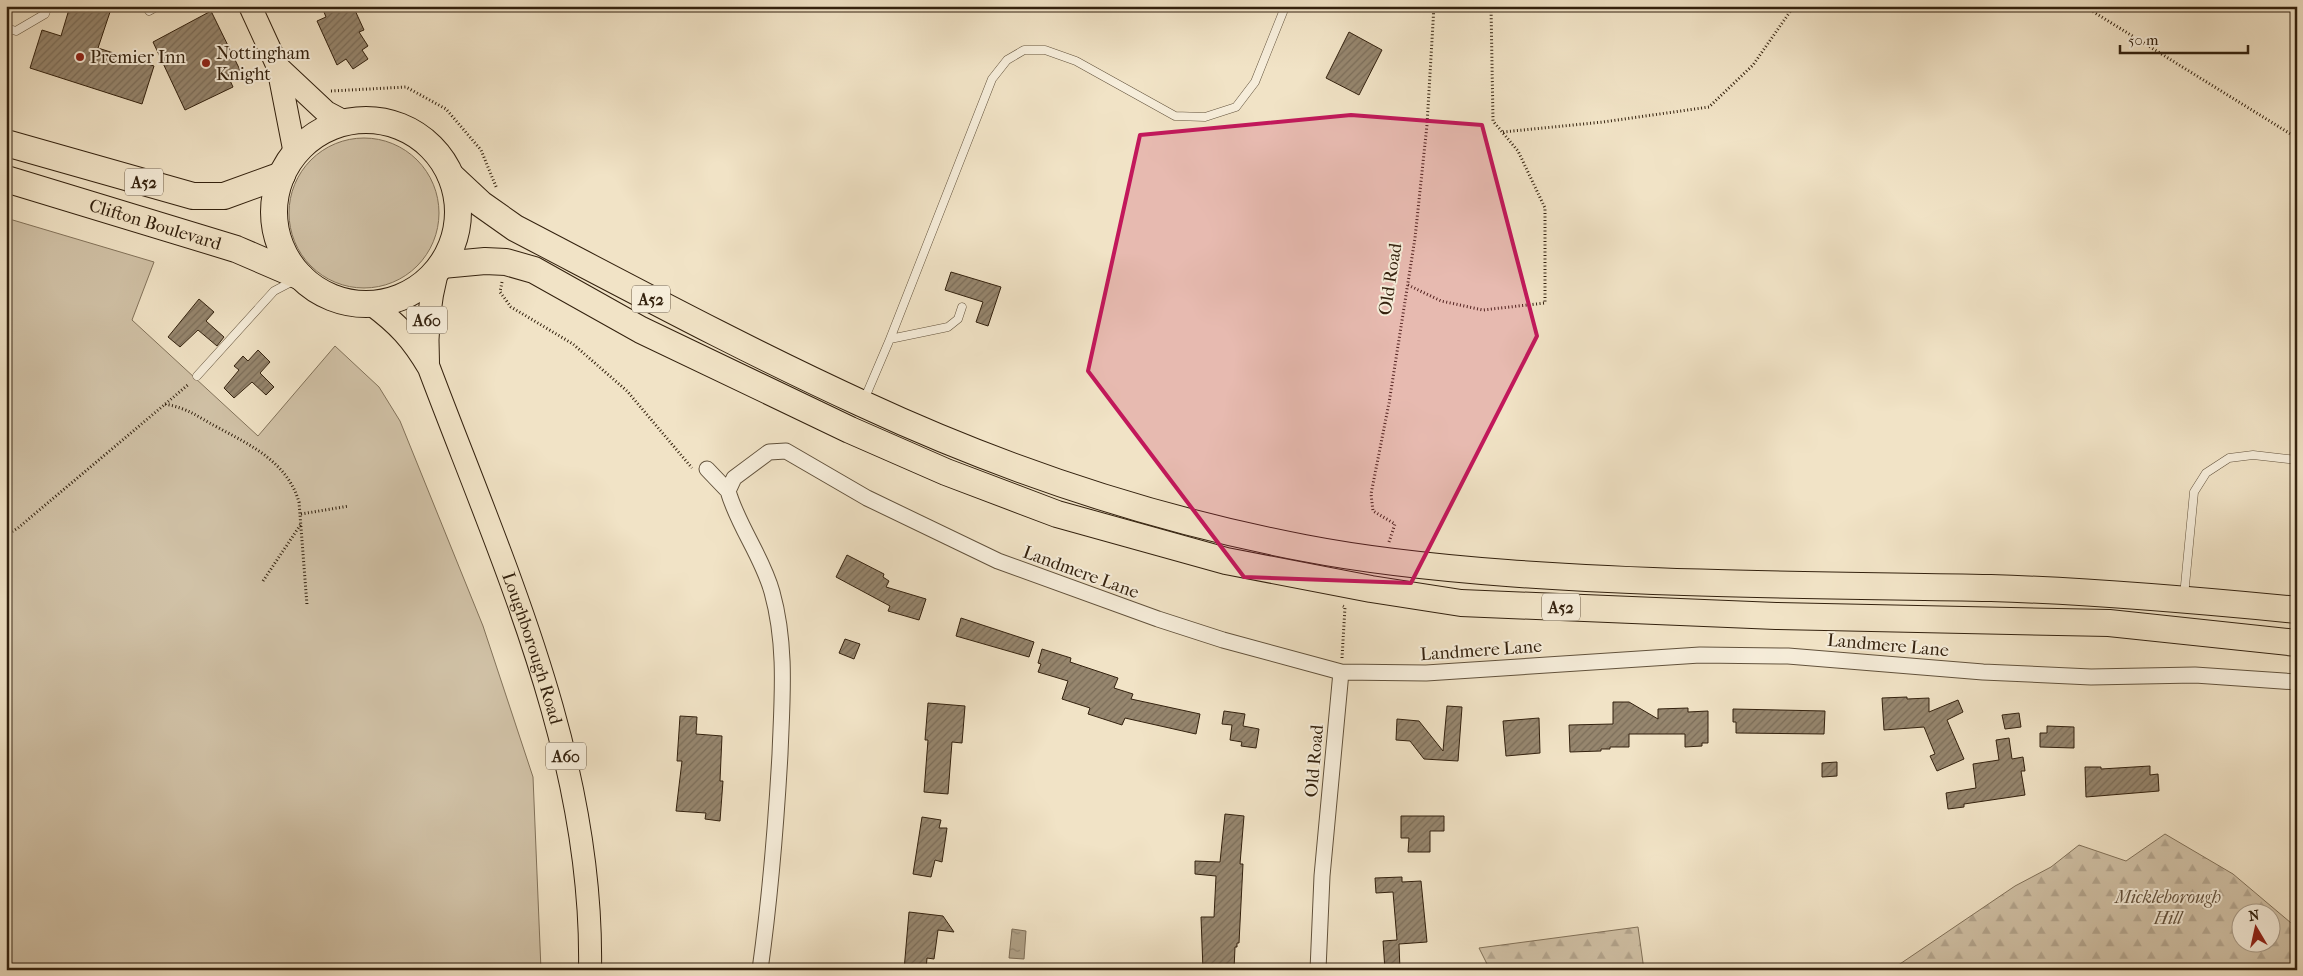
<svg xmlns="http://www.w3.org/2000/svg" width="2303" height="976" font-family="'IM FELL French Canon',serif">
  <style>
    .green { fill: #d1c2a7; stroke: #82725a }
    .forest { fill: url(#forest-firs); stroke: #82725a; fill-rule: evenodd }
    .water { fill: url(#water-ripples); stroke: #7e6e57 }
    .building { fill: url(#building-hatch); stroke: #33210e }
    .lines { fill: none; stroke-linecap: round; stroke-linejoin: round }
    .lane-casing { stroke: #62523c; stroke-width: 9 }
    .street-casing { stroke: #62523c; stroke-width: 17 }
    .primary-casing { stroke: #33210e; stroke-width: 24 }
    .highway-casing { stroke: #33210e; stroke-width: 28 }
    .path { stroke: #33210e; stroke-width: 3; stroke-dasharray: 1 2.5; stroke-linecap: butt }
    .lane { stroke: #f6edda; stroke-width: 8 }
    .street { stroke: #f6edda; stroke-width: 15 }
    .primary { stroke: #f1e3c6; stroke-width: 22 }
    .highway { stroke: #f1e3c6; stroke-width: 26 }
    .marked { fill: #c2185b; fill-opacity: 0.2; stroke: #c2185b; stroke-width: 4; stroke-linejoin: round }
    .poi-dot { fill: #8f2418; stroke: #f6edda; stroke-width: 2 }
    .labels { text-anchor: middle; stroke-width: 4; stroke-linejoin: round; paint-order: stroke }
    .shield { fill: #f6edda; stroke: #6e5e4b; stroke-width: 1 }
    .shield-label { font-size: 16px; font-weight: bold; fill: #33210e }
    .poi-label { font-size: 18px; fill: #33210e; stroke: #f6edda; text-anchor: start }
    .street-label { font-size: 18px; fill: #33210e; stroke: #f6edda }
    .park-label { font-size: 18px; font-style: italic; fill: #62513c; stroke: #f6edda }
  </style>
  <defs>
    <pattern id="forest-firs" width="22" height="20" patternUnits="userSpaceOnUse" patternTransform="scale(1.25)"><rect width="22" height="20" fill="#d1c2a7"/><path d="M5 1l3.5 6h-7zM16 11l3.5 6h-7z" fill="#b4a68f"/></pattern>
    <pattern id="water-ripples" width="26" height="14" patternUnits="userSpaceOnUse" patternTransform="scale(1.25)"><rect width="26" height="14" fill="#b0a187"/><path d="M2 4q2-2 4 0t4 0M15 11q2-2 4 0t4 0" fill="none" stroke="#90836d"/></pattern>
    <pattern id="building-hatch" width="6" height="6" patternUnits="userSpaceOnUse" patternTransform="scale(1.25)"><rect width="6" height="6" fill="#96866e"/><path d="M-1 1l2-2M0 6l6-6M5 7l2-2" fill="none" stroke="#7b6d59"/></pattern>
  </defs>
  <rect width="100%" height="100%" fill="#f1e3c6"/>
  <filter id="stains"><feTurbulence type="fractalNoise" baseFrequency=".004" numOctaves="4"/><feColorMatrix values="0 0 0 0 .2 0 0 0 0 .09 0 0 0 0 .02 0 0 0 .5 -.17"/></filter>
  <radialGradient id="worn" r=".72"><stop offset=".6" stop-color="#630" stop-opacity="0"/><stop offset="1" stop-color="#630" stop-opacity=".3"/></radialGradient>
  <path class="green" d="M289 213a75 75 0 1 1 150 0a75 75 0 1 1-150 0Z
    M6 218 154 262 132 320 258 436 335 346 379 387 400 421 483 626 533 777 541 970H6Z"/>
  <path class="forest" d="M2165 834 2233 874 2297 928V970H1891L2015 886 2051 867 2079 845 2126 861ZM2240 914H2270V944H2240Z
    M1638 927 1644 970H1490L1479 948Z"/>
  <path class="water" d="M1012 929 1026 931 1024 959 1009 958Z"/>
  <path class="building" d="M70 6H112L98 48 154 66 142 104 30 68 42 30 61 36Z
    M336 6H353L364 30 359 32 368 46 362 50 368 59 353 69 346 59 337 65 317 21 326 17 324 12Z
    M211 11 240 70 228 76 233 87 185 110 153 42Z
    M1349 32 1382 50 1359 95 1326 78Z
    M951 272 1001 287 988 326 976 322 983 302 945 290Z
    M199 299 214 312 206 321 224 337 217 346 198 330 180 347 168 337Z
    M258 350 270 362 260 373 274 387 266 395 252 382 234 398 224 388 239 370 234 366 243 356 248 361Z
    M847 555 884 574 883 577 889 581 886 587 926 599 919 620 888 611 890 606 836 577Z
    M961 618 1034 642 1029 657 956 636Z
    M845 639 860 644 854 659 839 653Z
    M1042 649 1071 658 1070 662 1118 678 1114 688 1133 694 1131 699 1200 714 1196 734 1125 718 1122 725 1088 714 1090 708 1062 699 1068 681 1038 672 1041 664 1038 663Z
    M1907 697V699L1929 698V712L1958 700 1963 712 1947 720 1964 759 1937 771 1930 756 1935 754 1924 727 1884 730 1882 698Z
    M1613 702H1629L1658 719V709L1688 708V712L1708 711V743H1702V746L1685 747V734H1629V747H1610V749H1601V751L1570 752 1569 725 1613 724Z
    M928 703 965 706 962 743 952 742 948 794 924 792 928 740H925Z
    M1447 706 1462 707 1458 761 1424 759 1410 741 1396 740 1397 719 1419 721 1443 751Z
    M1733 709 1825 711 1824 734 1736 733V722H1733Z
    M1224 711 1245 714 1243 726 1259 729 1256 748 1241 746 1242 742 1230 740 1232 725 1222 724Z
    M2019 713 2021 727 2005 729 2002 715Z
    M680 716 697 717 696 734 722 736 720 781H723L720 821 705 819 706 813 676 811 682 761H677Z
    M1539 718 1540 753 1506 756 1503 721Z
    M2047 726 2074 727V748L2040 747V733H2047Z
    M2009 738 2012 759 2023 757 2025 771H2021L2025 795 1964 804V807L1948 809 1946 793 1976 788 1973 764 1999 760 1996 740Z
    M1837 762V776L1822 777V763Z
    M2150 766V775L2158 774 2159 791 2086 797 2085 767H2101V769Z
    M1225 814 1244 816 1240 864H1243L1239 943H1237V947H1235L1234 970H1203L1201 917H1214L1216 876 1195 874V861L1220 862Z
    M1401 816H1444V831H1430V852H1408L1409 838H1401Z
    M922 817 941 820 939 828H947L942 862 935 860 931 877 913 874Z
    M1402 877V882L1421 881 1427 942 1399 944 1400 970H1385L1383 941 1397 940 1393 892 1376 893 1375 878Z
    M909 912 943 916 954 932 938 930 934 959 927 958 926 970H904Z"/>
  <g class="lines">
    <defs>
      <path id="lane" d="M146 6 149 11 158 6
        M6 28 16 31 45 14 48 6
        M890 339 992 79 1007 60 1024 50H1045L1076 61 1175 116 1205 117 1236 107 1255 82 1285 7
        M197 376 274 291 295 280
        M864 400 890 339 948 327 958 319 962 307
        M2184 596 2194 492 2206 473 2229 458 2253 455 2297 460"/>
      <path id="street" d="M707 469 728 491 734 478 769 452 786 451 867 498 998 561 1158 619 1223 640 1341 672 1426 673 1700 655 1788 656 1983 672 2091 677 2195 675 2297 682
        M728 491C738 526 762 556 772 592 787 646 782 699 780 754 776 826 770 898 760 970
        M1318 970 1322 876 1341 672"/>
      <g id="primary">
        <path d="M250 6 278 67 295 154"/>
        <path d="M278 67 326 112 345 122"/>
        <path id="s1" d="M371 304C398 324 412 339 429 368 502 562 594 758 590 970"/>
        <path d="M428 362C426 330 429 303 437 272"/>
      </g>
      <g id="highway">
        <circle cx="366" cy="212" r="92"/>
        <path d="M6 143 193 196H224L282 175"/>
        <path d="M451 176 481 204 515 228C630 288 745 350 863 404 1003 469 1153 519 1304 548 1371 561 1440 568 1507 573 1668 585 1830 585 1991 588 2093 591 2195 600 2297 610"/>
        <path id="s2" d="M6 179 236 249 301 277"/>
        <path d="M442 265 485 261 506 262 534 270 641 330 850 430 946 472 1057 514 1226 561 1371 589 1461 603 1776 616 2109 623 2297 643"/>
      </g>
    </defs>
    <use href="#lane" class="lane-casing"/>
    <use href="#street" class="street-casing"/>
    <use href="#primary" class="primary-casing"/>
    <use href="#highway" class="highway-casing"/>
    <path class="path" d="M224 6 232 11
      M2084 6 2297 138
      M331 91 406 87 446 109 481 150 497 189
      M1503 132 1603 122 1709 107 1753 65 1794 6
      M502 282 500 292 511 307 573 344 627 391 692 468
      M1408 285 1441 301 1483 310 1545 303V208L1518 151 1493 121 1491 6
      M165 404C190 409 196 416 217 427 252 446 287 462 299 502L307 605
      M301 514 349 506
      M6 535 18 528 189 384
      M1389 542 1395 524 1373 511 1371 494 1389 403 1415 238 1427 125 1434 6
      M263 581 301 524
      M1342 658 1345 607 1343 606"/>
    <use href="#lane" class="lane"/>
    <use href="#street" class="street"/>
    <use href="#primary" class="primary"/>
    <use href="#highway" class="highway"/>
  </g>
  <path class="marked" d="M1351 115 1482 125 1537 336 1411 583 1244 577 1088 371 1140 135Z"/>
  <g class="poi-dot">
    <circle cx="80" cy="57" r="5"/>
    <circle cx="206" cy="63" r="5"/>
  </g>
  <g class="labels">
    <g class="shield">
      <rect x="125" y="168.5" width="38" height="27" rx="4"/>
      <rect x="632" y="285.5" width="38" height="27" rx="4"/>
      <rect x="407" y="306.5" width="40" height="27" rx="4"/>
      <rect x="1542" y="593.5" width="38" height="27" rx="4"/>
      <rect x="546" y="742.5" width="40" height="27" rx="4"/>
    </g>
    <g class="shield-label">
      <text x="144" y="188">A52</text>
      <text x="651" y="305">A52</text>
      <text x="427" y="326">A60</text>
      <text x="1561" y="613">A52</text>
      <text x="566" y="762">A60</text>
    </g>
    <g class="poi-label">
      <text x="216" y="59">Nottingham<tspan x="216" dy="21">Knight</tspan></text>
      <text x="90" y="63">Premier Inn</text>
    </g>
    <g class="street-label">
      <text dy="6" stroke="none"><textPath href="#s2" startOffset="156">Clifton Boulevard</textPath></text>
      <text transform="translate(1390 279) rotate(-81)" y="6">Old Road</text>
      <text transform="translate(1081 572) rotate(20)" y="6">Landmere Lane</text>
      <text transform="translate(1888 645) rotate(5)" y="6">Landmere Lane</text>
      <text dy="6" stroke="none"><textPath href="#s1" startOffset="386">Loughborough Road</textPath></text>
      <text transform="translate(1481 650) rotate(-4)" y="6">Landmere Lane</text>
      <text transform="translate(1314 761) rotate(-85)" y="6">Old Road</text>
    </g>
    <g class="park-label">
      <text x="2168" y="903">Mickleborough<tspan x="2168" dy="21">Hill</tspan></text>
    </g>
  </g>
  <rect width="2303" height="976" fill="none" stroke="#f1e3c6" stroke-width="25"/>
  <rect x="8" y="8" width="2288" height="961" fill="none" stroke="#33210e" stroke-width="2.5"/>
  <rect x="12" y="12" width="2278" height="951" fill="none" stroke="#33210e"/>
  <g transform="translate(2256 928) rotate(351)"><circle r="24" fill="#f6edda" stroke="#a89b88"/>
  <path d="M0-4L9 19L0 12L-9 19Z" fill="#8f2418"/>
  <text y="-8" font-size="14" font-weight="bold" text-anchor="middle" fill="#33210e">N</text>
  </g>
  <path d="M2120 45v8h128v-8" fill="none" stroke="#33210e" stroke-width="2.5"/>
  <text x="2128" y="45" font-size="15" fill="#33210e" stroke="#f6edda" stroke-width="4" paint-order="stroke">50 m</text>
  <rect width="100%" height="100%" filter="url(#stains)"/>
  <rect width="100%" height="100%" fill="url(#worn)"/>
</svg>
